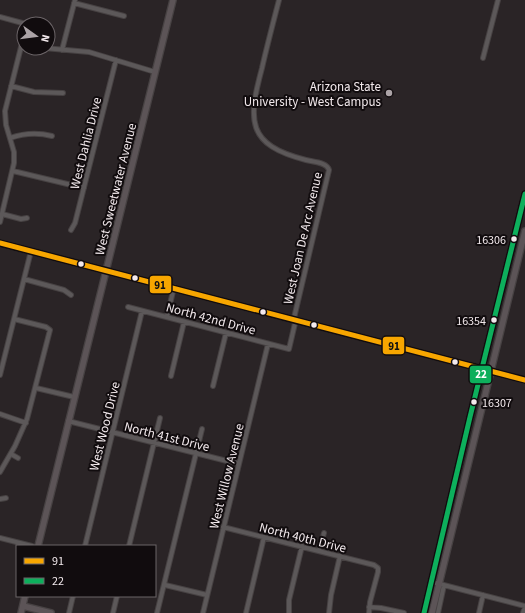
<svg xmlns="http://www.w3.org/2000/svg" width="525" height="613" font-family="'Source Sans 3',sans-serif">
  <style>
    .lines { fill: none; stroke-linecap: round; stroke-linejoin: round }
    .street-casing { stroke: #474243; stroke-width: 6 }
    .secondary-casing { stroke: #474243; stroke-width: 8 }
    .street { stroke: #5c5859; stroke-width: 4 }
    .secondary { stroke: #5c5457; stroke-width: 5.5 }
    .bus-1-casing { stroke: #110c0e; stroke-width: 8 }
    .bus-2-casing { stroke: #110c0e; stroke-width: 8 }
    .bus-1 { stroke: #f7a600; stroke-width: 5 }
    .bus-2 { stroke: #0daf5c; stroke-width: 5 }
    .poi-dot { fill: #aca4a7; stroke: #110c0e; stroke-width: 1.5 }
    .bus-dot { fill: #f2e9ec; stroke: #110c0e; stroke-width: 1.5 }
    .labels { text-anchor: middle; stroke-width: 4; stroke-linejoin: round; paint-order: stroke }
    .bus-label { font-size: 12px; fill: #f2e9ec; stroke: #110c0e; text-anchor: end }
    .poi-label { font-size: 13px; fill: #f2e9ec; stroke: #110c0e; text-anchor: end }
    .street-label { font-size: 13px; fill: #f2e9ec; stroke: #110c0e }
    .line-badge { stroke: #110c0e; stroke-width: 1.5 }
    .badge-label { font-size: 11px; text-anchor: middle; font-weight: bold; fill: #fff }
    .pale-badge-label { font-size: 11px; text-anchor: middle; font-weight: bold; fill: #111 }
  </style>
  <rect width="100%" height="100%" fill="#2a2426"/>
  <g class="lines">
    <defs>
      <path id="street" d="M279 0C273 23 267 46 262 68 248 120 246 145 306 160 313 162 327 162 329 170L294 318
        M74 3 124 16
        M0 17 26 24
        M44 48 89 52 155 72
        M62 50 75 0
        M483 58 498 0
        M11 86 34 92 63 93
        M10 138C24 133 37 132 52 136
        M13 171 84 188
        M2 214 21 219 27 218
        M0 222 14 163V152L6 125 5 111 24 35
        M71 230 75 223 116 60
        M24 279 64 290 71 295
        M128 307 289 349 296 319
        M167 317 174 287
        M0 375 31 251
        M171 376 184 322
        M213 386 226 333
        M36 388 74 397
        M0 414 26 423
        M68 421 239 464
        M11 454 18 458
        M0 472 15 446 27 419 50 330 46 327 14 319
        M0 499 6 498
        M223 527 374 565 378 568V572L370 602 369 613
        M0 538 32 546
        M85 546 142 311
        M129 546 160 418
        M319 551 324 533
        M432 582 525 606
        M165 585 207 595
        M369 607 381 608 404 613
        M69 613 73 596
        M113 613 117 596
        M157 613 202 429
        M203 613 268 344
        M246 613 264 537
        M289 613V600L302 546
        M329 613 331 595 340 556
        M438 613 444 585
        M479 613 483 595
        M523 613 525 607"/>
      <path id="secondary" d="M0 243 525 380
        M38 546 173 0
        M23 606 51 613
        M21 613 25 596
        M424 613 470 417 525 194
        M432 613 525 231"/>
    </defs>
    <use href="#street" class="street-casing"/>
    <use href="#secondary" class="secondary-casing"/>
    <use href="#street" class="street"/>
    <use href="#secondary" class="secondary"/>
    <defs>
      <path id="bus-1" d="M0 243 525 380"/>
      <path id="bus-2" d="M424 613 470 417 525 194"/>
    </defs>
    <use href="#bus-1" class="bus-1-casing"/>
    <use href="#bus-2" class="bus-2-casing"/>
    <use href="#bus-1" class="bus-1"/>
    <use href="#bus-2" class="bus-2"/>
  </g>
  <circle class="poi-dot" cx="389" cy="93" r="4"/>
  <g class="bus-dot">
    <circle cx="514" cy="239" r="3.5"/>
    <circle cx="81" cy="264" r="3.5"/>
    <circle cx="135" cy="278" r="3.5"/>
    <circle cx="263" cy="312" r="3.5"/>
    <circle cx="494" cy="320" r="3.5"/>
    <circle cx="314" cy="325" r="3.5"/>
    <circle cx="455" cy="362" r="3.5"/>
    <circle cx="474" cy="402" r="3.5"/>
  </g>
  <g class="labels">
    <g class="bus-label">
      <text x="506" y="244">16306</text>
      <text x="486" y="325">16354</text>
      <text x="482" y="407" text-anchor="start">16307</text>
    </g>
    <g class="poi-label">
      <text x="381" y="91">Arizona State<tspan x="381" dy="15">University - West Campus</tspan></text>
    </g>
    <g class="street-label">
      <text transform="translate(85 143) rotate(-76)" y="5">West Dahlia Drive</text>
      <text transform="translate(115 189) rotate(-76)" y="5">West Sweetwater Avenue</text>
      <text transform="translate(302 238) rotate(-77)" y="5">West Joan De Arc Avenue</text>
      <text transform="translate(211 318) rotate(15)" y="5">North 42nd Drive</text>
      <text transform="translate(104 426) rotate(-76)" y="5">West Wood Drive</text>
      <text transform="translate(167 436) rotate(14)" y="5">North 41st Drive</text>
      <text transform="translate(226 476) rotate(-76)" y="5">West Willow Avenue</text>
      <text transform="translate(303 537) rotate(14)" y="5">North 40th Drive</text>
    </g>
  </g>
  <g class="line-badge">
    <rect x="149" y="275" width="23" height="19" rx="4" fill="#f7a600"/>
    <rect x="382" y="336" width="23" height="19" rx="4" fill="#f7a600"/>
    <rect x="469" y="365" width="23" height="19" rx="4" fill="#0daf5c"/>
  </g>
  <g class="badge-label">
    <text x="481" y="378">22</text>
  </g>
  <g class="pale-badge-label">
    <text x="160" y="289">91</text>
    <text x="394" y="350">91</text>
  </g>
  <rect x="16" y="545" width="140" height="52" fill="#110c0e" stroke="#6b6467"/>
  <rect x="24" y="558" width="20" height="6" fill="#f7a600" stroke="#6b6467"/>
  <text x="52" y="565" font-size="12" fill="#f2e9ec">91</text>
  <rect x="24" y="578" width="20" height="6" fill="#0daf5c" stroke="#6b6467"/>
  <text x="52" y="585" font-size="12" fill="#f2e9ec">22</text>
  <g transform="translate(36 36) rotate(104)"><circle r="19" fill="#110c0e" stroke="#6b6467"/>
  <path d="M0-3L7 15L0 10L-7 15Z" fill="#aca4a7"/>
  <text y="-6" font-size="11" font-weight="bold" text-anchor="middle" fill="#f2e9ec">N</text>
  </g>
</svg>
